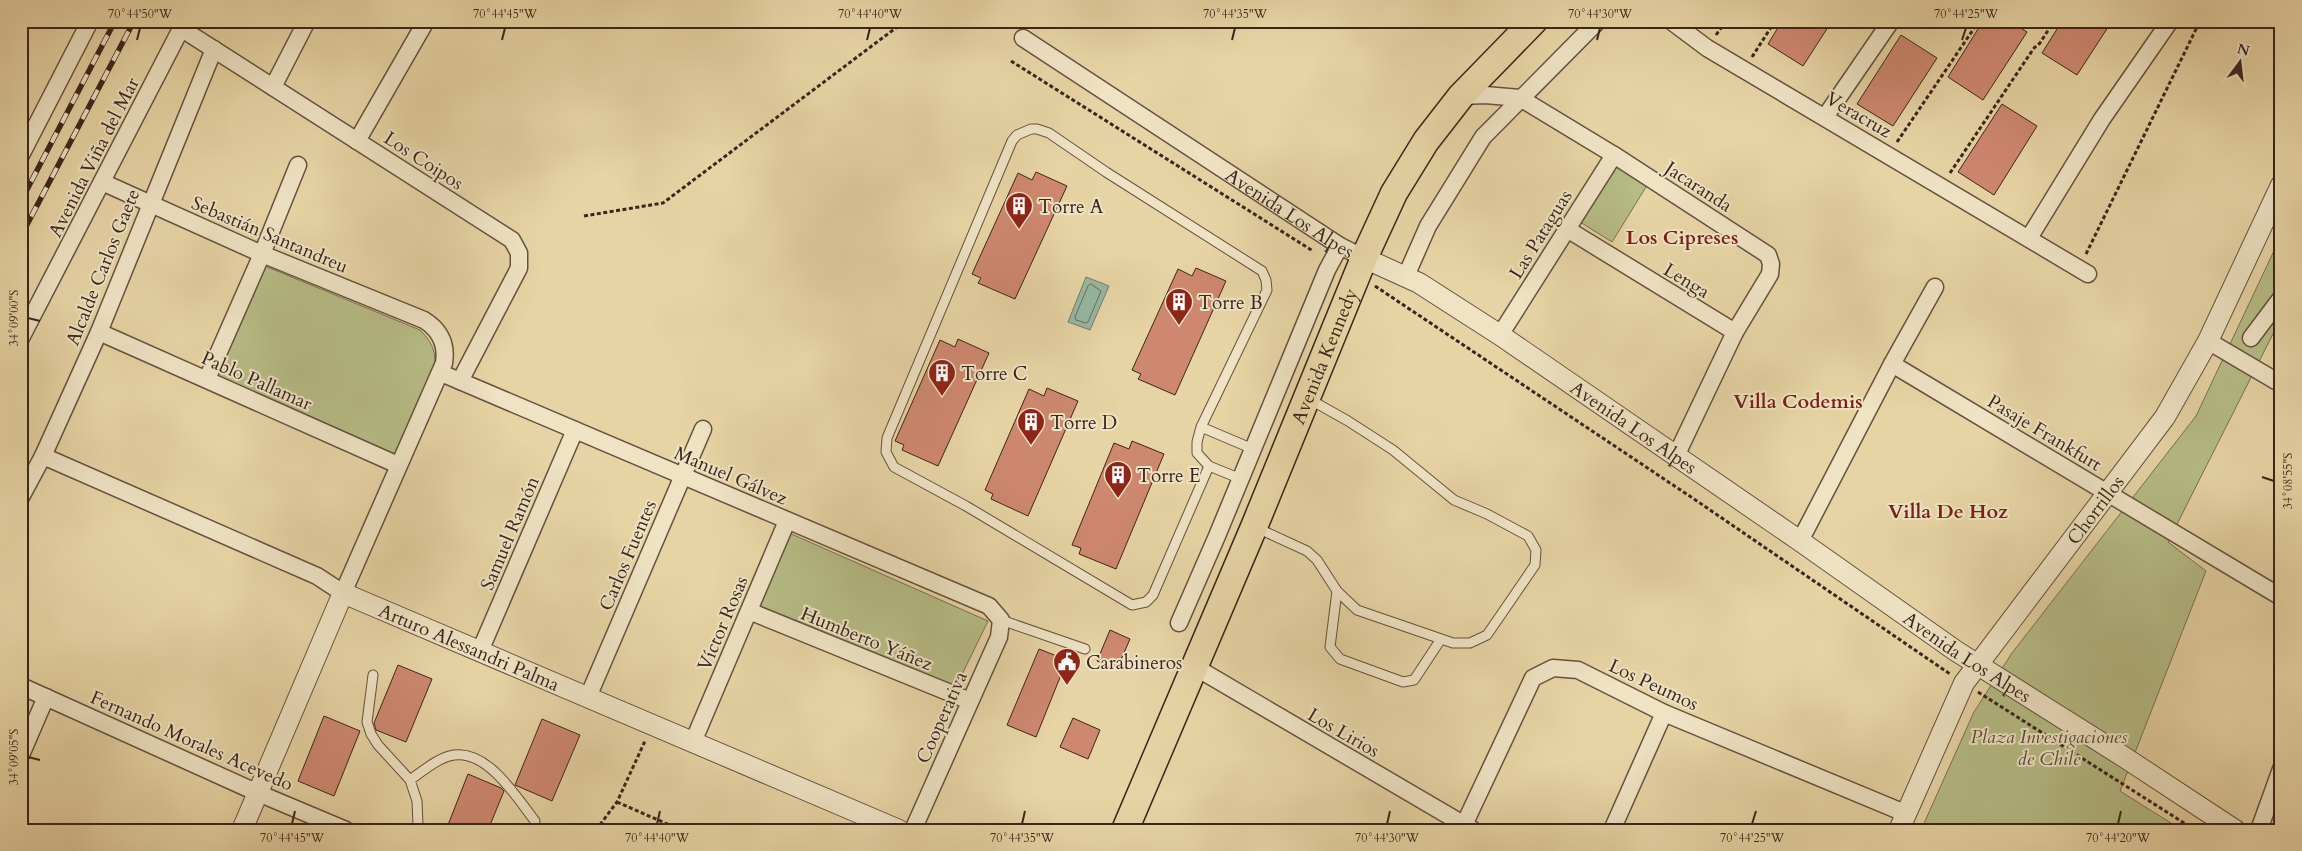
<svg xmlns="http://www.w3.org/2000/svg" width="2302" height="851" font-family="Cardo,serif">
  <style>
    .green { fill: #b6bc86; stroke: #787050 }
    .water { fill: #97b8a3; stroke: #727d6d }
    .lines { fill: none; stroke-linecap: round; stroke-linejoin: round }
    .shore { stroke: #686e5f; stroke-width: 1 }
    .building { fill: #ce8870; stroke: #3a251b }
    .service-casing { stroke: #65513e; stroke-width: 11 }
    .minor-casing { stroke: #65513e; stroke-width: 19 }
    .tertiary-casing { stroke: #65513e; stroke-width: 22 }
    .primary-casing { stroke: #3a251b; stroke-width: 29 }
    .path { stroke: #3a251b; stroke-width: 3; stroke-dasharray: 4 2.5; stroke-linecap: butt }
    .service { stroke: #efe3c4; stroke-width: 9 }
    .minor { stroke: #efe3c4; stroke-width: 16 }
    .tertiary { stroke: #efe3c4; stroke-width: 20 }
    .primary { stroke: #e7d4a5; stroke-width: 26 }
    .rail-casing { stroke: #3a251b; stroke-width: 5.5 }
    .rail { stroke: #efe3c4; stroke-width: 4; stroke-dasharray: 11; stroke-linecap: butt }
    .ticks { fill: none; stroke: #3a251b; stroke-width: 2 }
    .labels { text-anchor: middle; stroke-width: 4; stroke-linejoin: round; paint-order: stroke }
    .street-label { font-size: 19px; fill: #3a251b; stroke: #efe3c4 }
    .poi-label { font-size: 19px; fill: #3a251b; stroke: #efe3c4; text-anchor: start }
    .park-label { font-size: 19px; font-style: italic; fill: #594b36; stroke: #efe3c4 }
    .neighbourhood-label { font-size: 20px; font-weight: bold; fill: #7a1f14; stroke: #efe3c4 }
    .neatline { fill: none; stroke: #3a251b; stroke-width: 2 }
    .ticks-label { font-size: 12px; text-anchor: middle; fill: #3a251b }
  </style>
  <rect width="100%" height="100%" fill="#e7d4a5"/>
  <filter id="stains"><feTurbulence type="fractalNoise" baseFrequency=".004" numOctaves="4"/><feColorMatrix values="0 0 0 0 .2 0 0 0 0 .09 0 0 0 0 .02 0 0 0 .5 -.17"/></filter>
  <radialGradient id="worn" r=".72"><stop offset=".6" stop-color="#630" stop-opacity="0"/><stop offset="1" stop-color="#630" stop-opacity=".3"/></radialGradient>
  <path class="green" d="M1622 154 1654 174 1612 242 1580 222Z
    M2281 236V318L2168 542 2206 571 2120 791 2182 830H1921L1974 712 2012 653 2196 416Z
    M265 266 420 330C431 341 435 349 435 363L394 457 215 374Z
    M787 532 988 621 952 695 755 612Z"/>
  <path class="water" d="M1086 277 1109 286 1090 330 1068 322Z"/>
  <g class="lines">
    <path class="shore" d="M1091 284 1101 291 1088 322 1086 323 1076 320 1075 317 1088 286Z"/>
  </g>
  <path class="building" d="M1782 21H1832L1803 66 1768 44Z
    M1983 21H2010L2027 32 1983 100 1948 77Z
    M2062 21H2112L2077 75 2042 53Z
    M1901 35 1937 58 1893 126 1857 104Z
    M2002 104 2037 126 1994 195 1958 172Z
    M1036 172 1067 186 1015 299 978 283 981 278 972 274 1018 173 1032 180Z
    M1196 268 1226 281 1175 395 1138 379 1141 374 1132 370 1178 269 1192 276Z
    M958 339 989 353 938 466 902 450 904 445 895 441 940 340 955 347Z
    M1047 388 1078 401 1028 516 991 499 993 494 985 490 1029 389 1044 396Z
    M1132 441 1164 454 1116 569 1079 554 1081 548 1072 545 1114 443 1129 449Z
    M1110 630 1130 639 1117 669 1097 661Z
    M1039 649 1067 660 1036 737 1007 725Z
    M398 665 432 679 406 742 376 730 374 723Z
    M324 716 360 731 334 796 298 781Z
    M1073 718 1100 730 1088 759 1060 747Z
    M542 719 580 735 552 801 515 785Z
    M468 774 501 788 504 791 488 830H446Z"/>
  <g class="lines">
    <defs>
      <path id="service" d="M1201 427 1253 449
        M1209 466 1153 595 1146 602 1132 605 966 506 894 467 886 452 887 438 1012 141 1017 135 1031 129H1037L1049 133 1106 172 1262 271 1266 280 1267 290 1201 427 1197 442V453L1209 466 1241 479
        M1257 528 1307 551 1317 560 1337 591 1357 610 1453 643H1470L1487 635 1535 565 1536 550 1528 536 1487 514 1454 500 1393 450 1348 421 1309 399
        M1337 591 1330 647 1340 659 1403 682 1414 680 1441 639
        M1001 620 1085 649
        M373 675 367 722 371 734 378 745 410 780 417 801 418 825 416 830
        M410 780C423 771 439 757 454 755 488 750 517 798 535 821"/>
      <g id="minor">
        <path d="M1671 21 1707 48 2088 274"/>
        <path d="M182 29 512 240 519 253V268L460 381"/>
        <path id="s1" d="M1023 38 1340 246 1364 258"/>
        <path d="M273 87 307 21"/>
        <path d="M1461 96 1485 95 1520 98 1614 155 1768 255 1771 264 1770 274 1735 332 1676 456"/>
        <path d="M1825 117 1891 21"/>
        <path d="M357 141 426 21"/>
        <path d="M21 155 90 21"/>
        <path d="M1567 229 1735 332"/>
        <path d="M2029 238 2102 119 2170 21"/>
        <path d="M1406 276 1428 226 1483 137 1598 21"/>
        <path d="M99 332 398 465"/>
        <path d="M1500 335 1614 155"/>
        <path d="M21 338 185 21"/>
        <path d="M2251 338 2281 298"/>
        <path d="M2208 341 2281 384"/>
        <path d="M1892 364 2281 597"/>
        <path d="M441 373 989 606 1001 620 999 637 913 830"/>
        <path d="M207 379 262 254 298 165"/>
        <path d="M43 456 317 576 343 593 444 363C447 344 440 330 424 320L262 254 102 182"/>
        <path d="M21 497 43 456 99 332 214 49"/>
        <path d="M1800 541 1892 364 1935 287"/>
        <path d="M749 611 970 701"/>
        <path d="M1179 623 1217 536 1327 270 1340 246"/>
        <path d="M480 651 575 430"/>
        <path d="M1195 667 1473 830"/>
        <path d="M21 686 258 793 346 830"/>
        <path d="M588 697 703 429"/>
        <path d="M693 742 787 521"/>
        <path d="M21 755 46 697"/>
        <path d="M1464 825 1533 678 1553 668 1578 670 1664 713 1907 814"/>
        <path d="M1612 830 1664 713"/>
        <path d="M2259 830 2281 769"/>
      </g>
      <g id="tertiary">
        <path id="s2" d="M1364 258 1419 283 1500 335 1800 541 1956 651 2124 757 2235 830"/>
        <path id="s3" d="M242 830 343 593 899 830"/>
        <path id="s4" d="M1899 830 1964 683 2165 417 2208 341 2281 185"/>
      </g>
      <g id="primary">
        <path id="s5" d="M1125 830 1254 527 1364 258 1394 193 1426 141 1461 96 1534 21"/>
      </g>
    </defs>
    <use href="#service" class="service-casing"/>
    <use href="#minor" class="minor-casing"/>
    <use href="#tertiary" class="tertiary-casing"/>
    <use href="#primary" class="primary-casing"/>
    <path class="path" d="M1716 35 1726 21
      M1752 57 1775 21
      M1011 61 1313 251
      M1897 142 1979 21
      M1950 173 2034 48 2040 43 2054 21
      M584 216 663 203 905 21
      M2086 254 2200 21
      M1375 286 1694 499 1950 674
      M1978 692 2195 830
      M617 802 681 830
      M596 830 617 802 645 741"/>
    <use href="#service" class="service"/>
    <use href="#minor" class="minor"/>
    <use href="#tertiary" class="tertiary"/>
    <use href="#primary" class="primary"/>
    <defs>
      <path id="rail" d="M21 201 115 21
        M21 236 134 21"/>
    </defs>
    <use href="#rail" class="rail-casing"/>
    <use href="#rail" class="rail"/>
  </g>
  <path class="ticks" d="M137 40 140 28M502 40 505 28M867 40 870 28M1232 40 1235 28M1597 40 1600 28M1962 40 1966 28M28 318 40 321M2262 477 2274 481M28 757 40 760M292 824 295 811M657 824 660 811M1022 824 1025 811M1387 824 1390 811M1752 824 1756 811M2118 824 2121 811"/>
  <defs>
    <symbol id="building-pin" viewBox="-11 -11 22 30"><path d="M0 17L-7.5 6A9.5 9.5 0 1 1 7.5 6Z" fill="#8f2418" stroke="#efe3c4"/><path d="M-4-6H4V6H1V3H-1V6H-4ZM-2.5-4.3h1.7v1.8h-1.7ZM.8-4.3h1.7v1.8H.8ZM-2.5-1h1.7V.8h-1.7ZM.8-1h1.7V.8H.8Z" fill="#fff"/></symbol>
    <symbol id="civic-pin" viewBox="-11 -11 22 30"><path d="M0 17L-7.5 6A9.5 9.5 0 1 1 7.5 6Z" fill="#8f2418" stroke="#efe3c4"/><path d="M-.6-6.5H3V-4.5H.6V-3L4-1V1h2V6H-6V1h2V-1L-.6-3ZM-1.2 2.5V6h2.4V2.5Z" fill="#fff"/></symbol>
  </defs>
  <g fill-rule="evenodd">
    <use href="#building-pin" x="1003" y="190" width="32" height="43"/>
    <use href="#building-pin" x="1163" y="286" width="32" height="43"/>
    <use href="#building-pin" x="926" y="357" width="32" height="43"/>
    <use href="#building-pin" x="1015" y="406" width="32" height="43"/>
    <use href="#building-pin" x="1102" y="459" width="32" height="43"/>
    <use href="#civic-pin" x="1051" y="646" width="32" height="43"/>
  </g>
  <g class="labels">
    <g class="street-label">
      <text transform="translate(1859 114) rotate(30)" y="7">Veracruz</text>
      <text transform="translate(93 157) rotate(-63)" y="7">Avenida Viña del Mar</text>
      <text transform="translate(424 160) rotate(33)" y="7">Los Coipos</text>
      <text transform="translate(1699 186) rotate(33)" y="7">Jacaranda</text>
      <text dy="7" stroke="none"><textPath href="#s1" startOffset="319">Avenida Los Alpes</textPath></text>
      <text transform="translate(270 234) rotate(23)" y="7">Sebastián Santandreu</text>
      <text transform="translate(1540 234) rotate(-58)" y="7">Las Pataguas</text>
      <text transform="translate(102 267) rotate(-68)" y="7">Alcalde Carlos Gaete</text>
      <text transform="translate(1687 280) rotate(31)" y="7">Lenga</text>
      <text dy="7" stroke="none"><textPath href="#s5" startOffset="514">Avenida Kennedy</textPath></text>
      <text transform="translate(257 380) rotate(24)" y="7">Pablo Pallamar</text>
      <text dy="7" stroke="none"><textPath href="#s2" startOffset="319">Avenida Los Alpes</textPath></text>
      <text transform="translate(2045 432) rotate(31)" y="7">Pasaje Frankfurt</text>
      <text transform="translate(731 475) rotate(23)" y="7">Manuel Gálvez</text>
      <text dy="7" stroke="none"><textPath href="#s4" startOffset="378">Chorrillos</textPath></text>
      <text transform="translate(509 533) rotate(-67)" y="7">Samuel Ramón</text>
      <text transform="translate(627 555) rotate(-67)" y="7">Carlos Fuentes</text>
      <text transform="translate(722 623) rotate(-67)" y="7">Víctor Rosas</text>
      <text transform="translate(867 638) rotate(22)" y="7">Humberto Yáñez</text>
      <text dy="7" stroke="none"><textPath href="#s3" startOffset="395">Arturo Alessandri Palma</textPath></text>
      <text dy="7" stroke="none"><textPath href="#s2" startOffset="724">Avenida Los Alpes</textPath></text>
      <text transform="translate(1654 684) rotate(25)" y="7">Los Peumos</text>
      <text transform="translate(941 717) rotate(-66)" y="7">Cooperativa</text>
      <text transform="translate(1344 732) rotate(30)" y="7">Los Lirios</text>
      <text transform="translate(192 740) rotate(24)" y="7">Fernando Morales Acevedo</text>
    </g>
    <g class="poi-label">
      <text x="1038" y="213">Torre A</text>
      <text x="1198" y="309">Torre B</text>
      <text x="961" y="380">Torre C</text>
      <text x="1050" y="429">Torre D</text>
      <text x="1137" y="482">Torre E</text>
      <text x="1086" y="669">Carabineros</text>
    </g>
    <g class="park-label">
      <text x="2049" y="743">Plaza Investigaciones<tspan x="2049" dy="22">de Chile</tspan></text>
    </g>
    <g class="neighbourhood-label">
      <text x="1682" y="244">Los Cipreses</text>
      <text x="1798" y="408">Villa Codemis</text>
      <text x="1948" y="518">Villa De Hoz</text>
    </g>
  </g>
  <rect width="2302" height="851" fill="none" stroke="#e7d4a5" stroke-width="55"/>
  <g transform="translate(2240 62) rotate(15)" stroke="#efe3c4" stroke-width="4" paint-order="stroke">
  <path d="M0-4L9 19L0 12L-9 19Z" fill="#3a251b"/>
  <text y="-8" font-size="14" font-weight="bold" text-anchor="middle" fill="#3a251b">N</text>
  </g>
  <rect x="28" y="28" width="2246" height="796" class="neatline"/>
  <g class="ticks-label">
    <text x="140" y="18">70°44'50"W</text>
    <text x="505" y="18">70°44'45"W</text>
    <text x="870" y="18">70°44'40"W</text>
    <text x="1235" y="18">70°44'35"W</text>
    <text x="1600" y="18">70°44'30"W</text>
    <text x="1966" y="18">70°44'25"W</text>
    <text transform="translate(14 318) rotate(-90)" y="4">34°09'00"S</text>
    <text transform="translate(2288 481) rotate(-90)" y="4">34°08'55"S</text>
    <text transform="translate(14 757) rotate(-90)" y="4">34°09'05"S</text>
    <text x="292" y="842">70°44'45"W</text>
    <text x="657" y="842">70°44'40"W</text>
    <text x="1022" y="842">70°44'35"W</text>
    <text x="1387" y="842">70°44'30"W</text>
    <text x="1752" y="842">70°44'25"W</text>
    <text x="2118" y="842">70°44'20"W</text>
  </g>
  <rect width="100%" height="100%" filter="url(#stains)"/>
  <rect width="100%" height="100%" fill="url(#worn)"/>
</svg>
